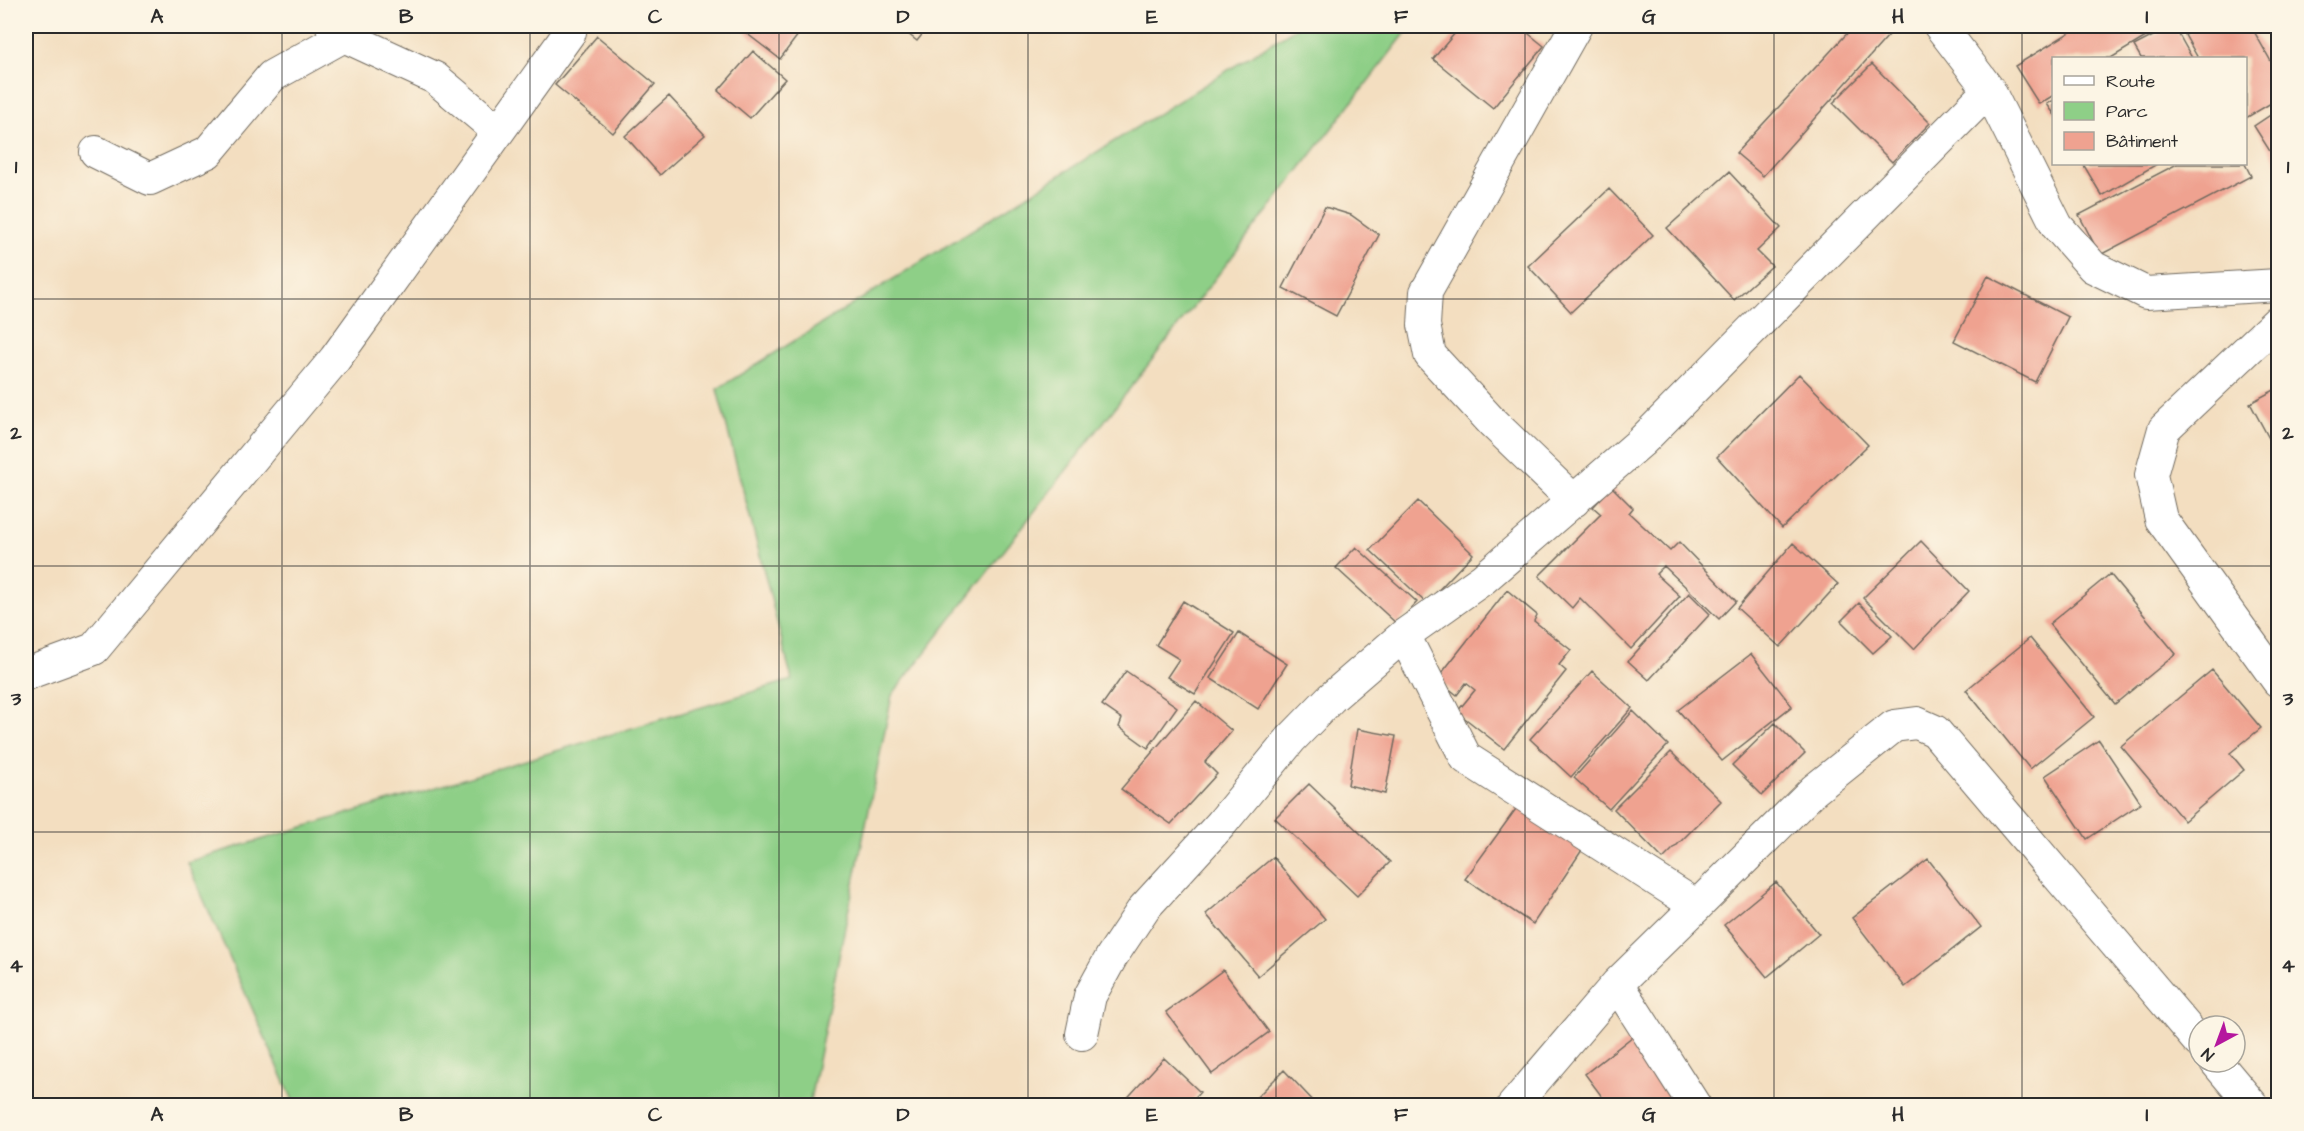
<svg xmlns="http://www.w3.org/2000/svg" width="2304" height="1131" font-family="'Architects Daughter',sans-serif">
  <style>
    .green { fill: #8ecf87; stroke: #5c7d59; stroke-width: 1.5 }
    .building { fill: #efa290 }
    .lines { fill: none; stroke-linecap: round; stroke-linejoin: round }
    .minor-casing { stroke: #716a5f; stroke-width: 34 }
    .minor { stroke: #fff; stroke-width: 32 }
    .grid { fill: none; stroke: #2b2b2b; stroke-width: 1.5; stroke-opacity: 0.55 }
    .neatline { fill: none; stroke: #2b2b2b; stroke-width: 2 }
    .grid-label { font-size: 20px; text-anchor: middle; font-weight: bold; fill: #2b2b2b }
  </style>
  <rect width="100%" height="100%" fill="#fcf5e5"/>
  <filter id="ink" filterUnits="userSpaceOnUse"><feTurbulence type="fractalNoise" baseFrequency=".0167" numOctaves="2"/><feDisplacementMap in="SourceGraphic" scale="12" xChannelSelector="R" yChannelSelector="G"/><feConvolveMatrix kernelMatrix="1 2 1 2 8 2 1 2 1" color-interpolation-filters="sRGB"/></filter>
  <filter id="wash" filterUnits="userSpaceOnUse"><feTurbulence type="fractalNoise" baseFrequency=".008" numOctaves="4" result="noise"/><feDisplacementMap in="SourceGraphic" scale="24" xChannelSelector="R" yChannelSelector="G"/><feGaussianBlur stdDeviation="1.35" result="paint"/><feColorMatrix in="noise" values="0 0 0 0 0 0 0 0 0 0 0 0 0 0 0 0 0 1.4 0 .05"/><feComposite in="paint" operator="in"/></filter>
  <g filter="url(#wash)">
    <rect width="100%" height="100%" fill="#f3dec0"/>
    <path class="green" d="M1299 26H1411L892 695 809 1105H295L187 862 792 680 717 389Z"/>
    <g id="blocks">
      <path class="building" d="M737 26H794L801 31 780 59Z
        M898 26H929L917 41Z
        M1461 26H1519L1544 46 1493 108 1433 59Z
        M1854 26H1897L1763 176 1736 153Z
        M2080 26H2164L2111 58H2054V95L2039 104 2015 66Z
        M2172 26H2174L2192 58H2141L2134 46Z
        M2201 26H2251L2278 74V99L2246 118V58H2198L2185 35Z
        M597 36 655 84 613 133 555 85Z
        M753 51 785 79 750 118 718 91Z
        M1872 64 1930 123 1892 162 1833 103Z
        M669 96 705 135 660 175 625 136Z
        M2054 100V114L2047 104Z
        M2278 110V164L2254 126Z
        M2083 164H2157L2102 196Z
        M2177 164H2245L2251 176 2100 255 2079 215Z
        M1729 172 1781 228 1757 251 1772 266 1734 300 1667 228Z
        M1609 189 1653 235 1571 312 1528 266Z
        M1325 207 1351 215 1379 235 1336 316 1283 288Z
        M1988 276 2068 317 2035 382 1954 341Z
        M1799 374 1868 445 1782 528 1717 457Z
        M2278 388V455L2250 403Z
        M1612 487 1633 508 1629 513 1670 551 1679 542 1736 601 1719 619 1664 566 1656 574 1680 596 1631 649 1580 598 1572 608 1539 576 1601 514 1593 507Z
        M1418 501 1473 554 1426 603 1370 550Z
        M1921 541 1969 591 1914 649 1863 598Z
        M1793 543 1838 584 1780 647 1737 608Z
        M1356 547 1417 602 1397 624 1336 568Z
        M2110 574 2176 654 2115 704 2049 624Z
        M1507 590 1537 615 1534 621 1571 650 1559 665 1566 671 1504 749 1457 712 1475 690 1466 683 1457 695 1437 679Z
        M1689 593 1710 614 1649 680 1628 661Z
        M1183 601 1234 633 1195 694 1167 677 1179 659 1156 645Z
        M1859 603 1892 636 1873 653 1841 621Z
        M1239 633 1287 664 1258 709 1210 678Z
        M2030 638 2094 717 2030 769 1966 690Z
        M1751 654 1792 706 1722 761 1678 710Z
        M2212 670 2261 728 2230 753 2244 770 2184 821 2121 746Z
        M1126 671 1177 707 1148 748 1119 727 1122 719 1102 705Z
        M1592 671 1632 708 1571 777 1530 739Z
        M1196 701 1232 731 1205 762 1217 774 1171 824 1121 789Z
        M1633 711 1668 745 1609 809 1574 778Z
        M1775 723 1805 753 1762 795 1732 765Z
        M1357 729 1396 736 1385 794 1348 785Z
        M2099 740 2141 803 2087 839 2045 776Z
        M1671 752 1721 801 1663 859 1614 809Z
        M1309 784 1390 862 1357 896 1275 818Z
        M1518 806 1584 847 1533 924 1465 879Z
        M1273 857 1325 919 1258 976 1206 914Z
        M1928 859 1981 927 1905 987 1852 918Z
        M1776 882 1819 934 1767 977 1724 925Z
        M1223 970 1269 1032 1212 1074 1166 1012Z
        M1637 1033 1686 1092 1664 1106H1609L1585 1074Z
        M1164 1058 1200 1092 1187 1106H1120Z
        M1284 1070 1318 1106H1248Z"/>
    </g>
  </g>
  <g filter="url(#ink)">
    <use href="#blocks" fill-opacity="0" stroke="#716a5f" stroke-width="1.5"/>
    <g class="lines">
      <defs>
        <path id="minor" d="M332 26 344 36 435 78 498 131
          M1940 26 1989 90 2057 226 2093 267 2146 293 2278 285
          M1989 90 1641 442 1483 579 1404 635 1466 758 1697 906 1814 790 1894 726 1917 723 1935 731 2199 1042
          M96 152 150 179 208 152 272 76 344 36
          M2278 321 2164 429 2151 475 2161 519 2278 681
          M1574 501 1492 422 1430 355 1424 325 1426 292 1576 26
          M26 674 94 649 335 359 570 32 571 26
          M1617 984 1695 1106
          M1082 1034 1090 996 1112 956 1144 908 1221 824 1291 739 1331 698 1404 635
          M2216 1062 2253 1106
          M1513 1106 1617 984 1697 906"/>
      </defs>
      <use href="#minor" class="minor-casing"/>
      <use href="#minor" class="minor"/>
    </g>
  </g>
  <path class="grid" d="M282 26V1106M530 26V1106M779 26V1106M1028 26V1106M1276 26V1106M1525 26V1106M1774 26V1106M2022 26V1106M26 299H2278M26 566H2278M26 832H2278"/>
  <rect width="2304" height="1131" fill="none" stroke="#fcf5e5" stroke-width="66"/>
  <rect x="2052" y="57" width="195" height="108" fill="#fcf5e5" stroke="#a8a49b" stroke-width="1.5"/>
  <rect x="2064" y="76" width="30" height="9" fill="#ffffff" stroke="#a8a49b" stroke-width="1.5"/>
  <text x="2106" y="87" font-size="18" fill="#2b2b2b">Route</text>
  <rect x="2064" y="102" width="30" height="18" fill="#8ecf87" stroke="#a8a49b" stroke-width="1.5"/>
  <text x="2106" y="117" font-size="18" fill="#2b2b2b">Parc</text>
  <rect x="2064" y="132" width="30" height="18" fill="#efa290" stroke="#a8a49b" stroke-width="1.5"/>
  <text x="2106" y="147" font-size="18" fill="#2b2b2b">Bâtiment</text>
  <g transform="translate(2217 1044) rotate(221)"><circle r="28" fill="#fcf5e5" stroke="#a8a49b" stroke-width="1.5"/>
  <path d="M0-4.5L10 22L0 15L-10 22Z" fill="#b5179e"/>
  <text y="-9" font-size="16" font-weight="bold" text-anchor="middle" fill="#2b2b2b">N</text>
  </g>
  <rect x="33" y="33" width="2238" height="1065" class="neatline"/>
  <g class="grid-label">
    <text x="157" y="23">A</text>
    <text x="406" y="23">B</text>
    <text x="655" y="23">C</text>
    <text x="903" y="23">D</text>
    <text x="1152" y="23">E</text>
    <text x="1401" y="23">F</text>
    <text x="1649" y="23">G</text>
    <text x="1898" y="23">H</text>
    <text x="2147" y="23">I</text>
    <text x="16" y="173">1</text>
    <text x="2288" y="173">1</text>
    <text x="16" y="439">2</text>
    <text x="2288" y="439">2</text>
    <text x="16" y="705">3</text>
    <text x="2288" y="705">3</text>
    <text x="16" y="972">4</text>
    <text x="2288" y="972">4</text>
    <text x="157" y="1121">A</text>
    <text x="406" y="1121">B</text>
    <text x="655" y="1121">C</text>
    <text x="903" y="1121">D</text>
    <text x="1152" y="1121">E</text>
    <text x="1401" y="1121">F</text>
    <text x="1649" y="1121">G</text>
    <text x="1898" y="1121">H</text>
    <text x="2147" y="1121">I</text>
  </g>
</svg>
